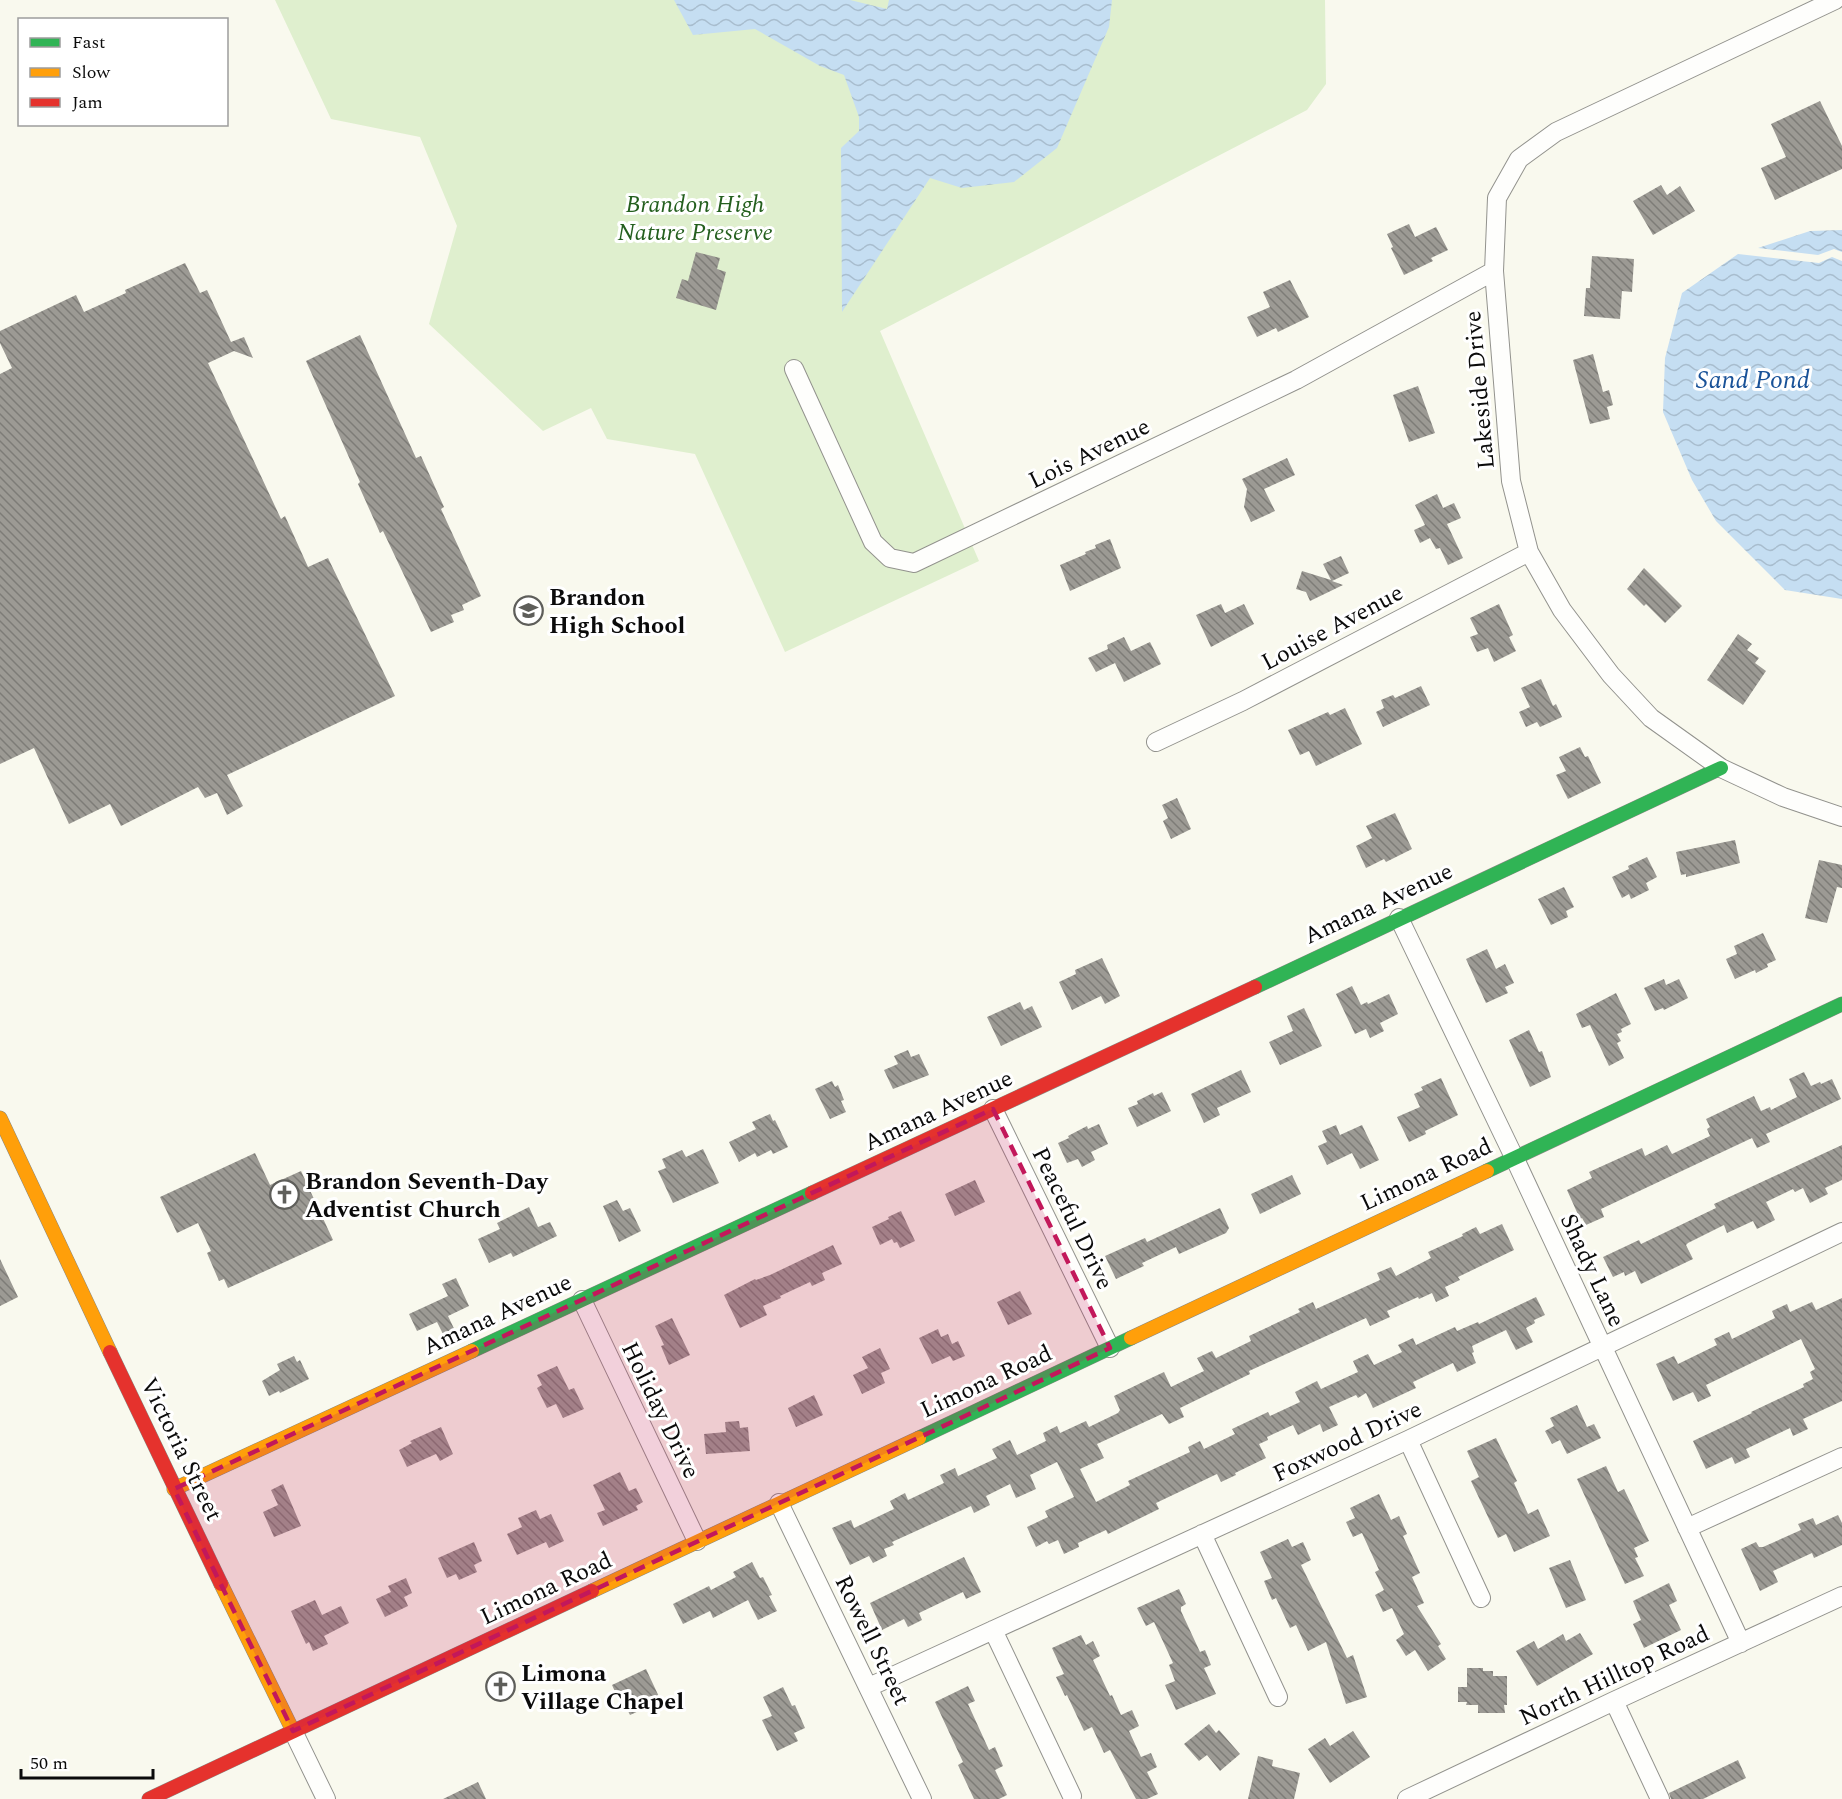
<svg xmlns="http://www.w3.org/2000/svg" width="1842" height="1799" font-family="Spectral,serif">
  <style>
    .park { fill: #dfefce }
    .water { fill: url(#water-waves) }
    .building { fill: url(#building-back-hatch) }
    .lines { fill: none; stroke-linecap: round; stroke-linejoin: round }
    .street-casing { stroke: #92928d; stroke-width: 20 }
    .fast-casing { stroke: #898984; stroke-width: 15 }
    .slow-casing { stroke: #898984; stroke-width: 15 }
    .jam-casing { stroke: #898984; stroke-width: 15 }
    .street { stroke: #fefefc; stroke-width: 18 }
    .fast { stroke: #30b455; stroke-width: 14 }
    .slow { stroke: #ff9f0a; stroke-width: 14 }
    .jam { stroke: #e5322d; stroke-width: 14 }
    .marked { fill: #c2185b; fill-opacity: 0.2; stroke: #c2185b; stroke-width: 4.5; stroke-dasharray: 12 8; stroke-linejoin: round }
    .labels { text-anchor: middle; stroke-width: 6; stroke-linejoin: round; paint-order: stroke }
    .park-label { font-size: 24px; font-style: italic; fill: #245f1e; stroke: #fff }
    .street-label { font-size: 24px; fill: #0b0b0b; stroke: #fff }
    .poi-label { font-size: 24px; font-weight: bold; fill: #0b0b0b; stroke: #fff; text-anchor: start }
    .water-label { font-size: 26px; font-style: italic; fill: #195298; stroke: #fff }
  </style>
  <defs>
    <pattern id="water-waves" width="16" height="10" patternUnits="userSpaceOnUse" patternTransform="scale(1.5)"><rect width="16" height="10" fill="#c5def2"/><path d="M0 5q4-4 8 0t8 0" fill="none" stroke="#a8bdce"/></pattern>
    <pattern id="building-back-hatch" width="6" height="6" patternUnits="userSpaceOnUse" patternTransform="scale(1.5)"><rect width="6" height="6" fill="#9c9a94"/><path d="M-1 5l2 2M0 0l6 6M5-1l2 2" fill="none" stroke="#7d7c77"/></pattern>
  </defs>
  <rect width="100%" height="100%" fill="#f9f9ee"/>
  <path class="park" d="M275 0H1325L1326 84 1307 110 880 331 979 561 785 652 695 454 607 439 591 408 543 431 429 324 457 226 420 137 331 119Z"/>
  <path class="water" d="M674 0H850L887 9 889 0H1112L1109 27 1057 148 1014 182 962 188 930 178 842 312 841 148 859 131V117L844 75 820 66 755 29 693 35Z
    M1842 230V252L1834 249 1818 255 1758 248 1810 231Z
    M1738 254 1819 263 1832 257 1842 261V599L1785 590 1716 521 1692 480 1663 412 1665 358 1682 293Z"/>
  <path class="building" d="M1820 101 1842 146V169L1775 200 1761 168 1786 157 1771 124Z
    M1661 185 1667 195 1680 186 1695 211 1653 235 1633 201Z
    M1409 224 1415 237 1436 227 1448 250 1431 258 1433 261 1404 275 1391 248 1393 247 1387 234Z
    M696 252 720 258 717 269 726 272 716 310 676 298 682 279 688 281Z
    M1592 256 1634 259 1632 292 1622 291 1620 319 1584 316 1586 288H1590Z
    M185 263 200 293 207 290 231 342 244 337 253 358 234 351 208 363 281 519 285 516 308 567 328 558 395 696 227 775 243 806 227 815 217 793 205 798 198 787 121 826 110 804 69 824 34 748 0 764V374L12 368 0 343V331L76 295 84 312 126 293 125 290Z
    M1290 280 1309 317 1278 332 1276 328 1257 337 1247 317 1270 307 1263 292Z
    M360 335 416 458 421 456 444 507 441 509 481 596 462 605 464 610 451 615 454 622 431 632 383 531 380 533 358 484 360 482 306 361Z
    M1593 354 1603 392 1609 390 1613 405 1607 407 1610 419 1590 424 1573 360Z
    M1418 386 1435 433 1409 442 1393 395Z
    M1287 458 1295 475 1264 489 1275 511 1251 522 1244 507 1247 489 1242 479Z
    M1437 494 1443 508 1454 503 1461 518 1447 524 1463 558 1448 565 1440 548 1436 549 1430 538 1420 543 1414 530 1425 525 1415 505Z
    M1110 539 1121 568 1070 591 1060 565 1086 554 1085 552 1096 548 1095 545Z
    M1341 556 1349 573 1332 581 1343 585 1310 601 1306 592 1296 589 1302 571 1331 580 1323 564Z
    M1644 568 1682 606 1665 623 1646 604 1644 606 1627 589Z
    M1221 604 1225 613 1244 604 1254 624 1211 647 1196 615Z
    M1499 604 1513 635 1509 637 1516 651 1494 662 1488 648 1477 652 1470 637 1478 634 1470 618Z
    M1738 634 1752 644 1747 650 1759 658 1755 663 1766 671 1743 705 1707 680Z
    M1124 637 1131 651 1150 642 1161 664 1124 682 1115 663 1096 672 1088 658 1108 649 1107 645Z
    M1541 679 1553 706 1556 704 1562 717 1540 727 1537 722 1526 727 1519 712 1530 707 1521 688Z
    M1421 686 1430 705 1383 727 1376 712 1384 708 1381 700 1393 695 1395 698Z
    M1345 708 1362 744 1316 766 1309 751 1300 755 1288 730 1328 712 1330 715Z
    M1580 747 1585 757 1588 756 1601 783 1568 799 1556 775 1566 771 1559 757Z
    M1177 798 1191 829 1171 839 1163 821 1168 818 1162 805Z
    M1395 813 1412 849 1386 862 1384 859 1366 868 1356 846 1372 838 1366 826Z
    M1735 840 1740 863 1686 877V874L1681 875 1676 852Z
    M1647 857 1657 877 1646 883 1649 890 1631 899 1629 894 1622 898 1612 877 1629 869 1628 866Z
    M1819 860 1842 865V888L1837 887 1827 923 1805 918Z
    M1564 887 1574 907 1566 911 1568 917 1551 925 1538 899Z
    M1763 933 1776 960 1767 964 1768 967 1756 973 1755 970 1735 979 1726 959 1737 954 1734 946Z
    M1487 949 1496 969 1505 964 1514 983 1505 987 1508 993 1486 1003 1466 959Z
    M1102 958 1120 996 1105 1004 1101 996 1072 1010 1059 982 1076 974 1075 970Z
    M1664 979 1666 985 1679 979 1688 998 1664 1010 1663 1008 1655 1011 1644 988Z
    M1352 986 1361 1005 1367 1002 1368 1004 1389 994 1398 1014 1380 1023 1384 1031 1370 1038 1366 1029 1355 1034 1336 994Z
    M1616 993 1631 1024 1621 1029 1622 1032 1617 1034 1621 1041 1617 1043 1624 1058 1609 1066 1590 1025 1582 1028 1576 1014Z
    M1020 1002 1024 1010 1032 1006 1042 1027 1001 1046 987 1017Z
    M1304 1008 1322 1046 1280 1065 1269 1042 1293 1031 1287 1016Z
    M1529 1030 1539 1052 1542 1051 1551 1077 1530 1087 1509 1040Z
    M908 1050 911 1057 919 1054 929 1075 893 1089 884 1070 898 1064 894 1056Z
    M1241 1070 1251 1092 1217 1108 1220 1115 1204 1123 1191 1094Z
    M1804 1072 1811 1086 1820 1082 1821 1084 1832 1079 1841 1099 1766 1134 1770 1142 1757 1148 1752 1138 1601 1209 1604 1217 1586 1225 1582 1218 1580 1219 1567 1190 1592 1178 1589 1172 1642 1148 1645 1156 1667 1145 1672 1154 1710 1136 1707 1129 1710 1127 1706 1119 1754 1096 1761 1111 1770 1107 1771 1110 1797 1097 1789 1079Z
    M1441 1078 1458 1115 1425 1131 1426 1134 1409 1142 1397 1117 1420 1107 1414 1094 1423 1090 1421 1087Z
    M832 1081 835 1087 838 1085 844 1100 841 1101 846 1112 830 1119 815 1089Z
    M1162 1092 1171 1111 1137 1127 1128 1108 1138 1104 1137 1101 1153 1093 1154 1096Z
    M770 1114 773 1121 775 1120 788 1147 773 1154 771 1150 757 1157 755 1153 739 1162 729 1142 756 1129 752 1122Z
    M1099 1124 1108 1144 1091 1152 1095 1160 1082 1167 1078 1159 1067 1163 1058 1143 1069 1138 1068 1136 1087 1126 1088 1129Z
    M1336 1125 1340 1135 1362 1125 1379 1160 1360 1169 1352 1153 1327 1165 1318 1146 1327 1142 1322 1131Z
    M1842 1145V1180L1825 1188 1828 1194 1810 1203 1803 1188 1795 1192 1793 1189 1766 1202 1775 1220 1757 1229 1753 1221 1727 1233 1724 1225 1688 1243 1686 1245 1693 1259 1641 1284 1635 1271 1625 1276 1624 1272 1613 1277 1603 1257 1639 1240 1641 1244 1716 1208 1714 1204Z
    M703 1149 719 1183 673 1203 658 1171 666 1168 662 1159 682 1150 686 1157Z
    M255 1153 270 1185 301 1171 333 1240 228 1288 224 1279 219 1281 207 1253 211 1251 198 1223 177 1233 160 1197Z
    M1292 1175 1301 1194 1260 1214 1251 1194Z
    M975 1180 985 1202 955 1216 945 1194Z
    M617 1200 623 1211 630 1208 641 1231 619 1242 603 1206Z
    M529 1207 538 1227 550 1222 557 1236 513 1257 511 1253 489 1263 478 1239 500 1229 497 1223Z
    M1220 1208 1229 1228 1226 1233 1179 1254 1176 1247 1142 1263 1144 1266 1116 1279 1105 1256 1145 1238 1147 1242Z
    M901 1211 915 1241 900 1248 897 1242 894 1243 892 1239 880 1245 872 1227 889 1219 888 1217Z
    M1502 1224 1514 1250 1458 1277 1460 1280 1445 1287 1449 1296 1436 1302 1432 1293 1419 1299 1418 1297 1387 1311 1390 1317 1370 1326 1366 1318 1249 1371 1250 1374 1180 1408 1184 1417 1169 1424 1162 1414 1097 1444 1104 1458 1080 1469 1096 1502 1130 1485 1128 1481 1190 1452 1188 1447 1200 1441 1204 1449 1235 1434 1232 1429 1268 1412 1270 1416 1300 1402 1295 1392 1317 1381 1321 1389 1358 1372 1353 1361 1368 1354 1374 1365 1402 1352 1398 1345 1413 1338 1416 1345 1455 1327 1457 1331 1478 1322 1479 1324 1536 1297 1545 1315 1534 1320 1535 1323 1526 1328 1533 1342 1516 1350 1506 1330 1472 1346 1474 1352 1472 1353 1476 1363 1457 1372 1453 1363 1413 1382 1416 1388 1373 1408 1366 1393 1358 1398 1356 1395 1329 1407 1338 1425 1323 1432 1320 1424 1298 1435 1293 1425 1267 1437 1268 1440 1259 1444 1266 1458 1235 1473 1236 1475 1221 1482 1217 1474 1156 1503 1159 1509 1108 1534 1106 1530 1078 1543 1079 1547 1064 1554 1058 1540 1049 1544 1047 1541 1036 1547 1027 1527 1048 1517 1045 1511 1074 1497 1057 1462 1030 1475 1036 1489 1016 1498 1010 1484 986 1496 990 1505 974 1513 971 1506 892 1542 894 1545 884 1549 887 1556 873 1563 869 1556 850 1565 832 1528 851 1520 854 1528 894 1509 890 1501 905 1493 908 1500 944 1483 940 1475 955 1468 958 1476 997 1458 992 1449 1010 1440 1017 1455 1046 1441 1043 1433 1057 1426 1060 1433 1086 1421 1089 1427 1118 1413 1120 1410 1114 1396 1147 1380 1164 1372 1171 1387 1204 1371 1197 1358 1212 1351 1216 1358 1251 1341 1249 1336 1300 1312 1298 1309 1313 1302 1316 1309 1380 1280 1377 1273 1391 1267 1396 1276 1431 1258 1428 1252 1463 1236 1462 1234 1476 1227 1480 1234Z
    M833 1245 842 1264 822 1273 825 1280 812 1286 810 1282 780 1296 781 1298 763 1306 767 1315 740 1328 724 1295 755 1279 756 1280 770 1275Z
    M0 1259 18 1297 0 1306Z
    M456 1278 469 1306 448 1316 460 1341 449 1346 437 1322 417 1331 409 1314 448 1296 442 1284Z
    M1020 1291 1032 1314 1008 1325 997 1302Z
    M1842 1298V1401L1803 1419 1808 1429 1793 1436 1790 1428 1746 1449 1750 1457 1735 1464 1732 1457 1706 1469 1693 1441 1752 1413 1751 1412 1804 1387 1803 1384 1813 1379 1810 1372 1815 1369 1801 1339 1706 1385 1711 1396 1698 1402 1693 1392 1673 1401 1656 1364 1674 1356 1678 1364 1717 1345 1714 1339 1729 1332 1732 1339 1775 1318 1772 1311 1787 1304 1790 1312 1812 1302 1816 1310Z
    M672 1318 690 1355 669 1365 661 1346 664 1345 655 1326Z
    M938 1329 941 1337 948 1334 952 1344 958 1341 965 1356 953 1361 950 1356 932 1364 919 1338Z
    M880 1348 890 1369 881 1373 885 1383 862 1394 853 1375 868 1368 862 1357Z
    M294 1356 297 1362 300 1360 309 1379 280 1393 279 1391 269 1396 262 1381 280 1370 277 1364Z
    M557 1366 569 1390 574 1388 584 1409 563 1418 556 1404 547 1408 537 1388 542 1385 537 1375Z
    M814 1395 823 1415 796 1427 788 1408Z
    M1577 1405 1587 1427 1594 1424 1601 1438 1567 1454 1560 1440 1552 1444 1545 1431 1554 1426 1550 1418Z
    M739 1421 740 1428 748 1427 750 1451 706 1454 704 1434 726 1432 725 1422Z
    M441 1427 453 1454 440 1461 436 1454 407 1467 399 1450 412 1443 410 1441Z
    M1496 1438 1517 1481 1514 1483 1528 1514 1538 1509 1550 1536 1514 1552 1506 1534 1498 1538 1471 1481 1479 1477 1467 1451Z
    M1606 1466 1618 1492 1624 1489 1649 1541 1634 1548 1638 1557 1635 1558 1644 1576 1625 1584 1577 1479Z
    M620 1472 629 1491 636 1488 643 1502 636 1506 638 1510 603 1526 597 1513 605 1510 593 1485Z
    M283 1484 301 1526 274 1537 263 1512 278 1505 271 1490Z
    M1379 1494 1391 1520 1399 1516 1407 1534 1403 1536 1420 1573 1412 1577 1424 1603 1417 1606 1441 1644 1438 1646 1446 1659 1428 1671 1415 1650 1406 1656 1396 1640 1404 1634 1392 1608 1383 1612 1375 1595 1384 1590 1375 1572 1379 1570 1362 1533 1353 1537 1346 1522 1355 1518 1350 1508Z
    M536 1510 540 1519 551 1514 564 1541 549 1548 546 1542 517 1555 507 1534 522 1527 518 1518Z
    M1838 1515 1842 1523V1545L1814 1558 1812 1553 1773 1571 1778 1582 1760 1591 1741 1549 1756 1542 1759 1547H1763L1801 1530 1798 1524 1813 1518 1816 1525Z
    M1288 1539 1292 1547 1303 1542 1311 1560 1301 1565 1347 1658 1353 1655 1367 1697 1346 1704 1326 1642 1308 1651 1296 1625 1290 1628 1276 1598 1272 1600 1264 1581 1272 1578 1260 1552Z
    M474 1542 482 1561 474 1565 477 1572 459 1580 456 1574 447 1578 438 1558Z
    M964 1557 981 1592 966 1599 963 1592 919 1613 922 1620 908 1627 904 1619 882 1630 870 1603Z
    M1570 1560 1586 1600 1566 1608 1549 1568Z
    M752 1562 760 1578 763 1577 772 1595 769 1596 777 1611 758 1620 748 1600 713 1618 710 1611 683 1624 673 1604 709 1586 711 1590 736 1577 733 1572Z
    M406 1578 412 1593 404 1597 408 1606 385 1617 376 1599 391 1592 388 1586Z
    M1669 1583 1677 1601 1669 1605 1681 1630 1644 1648 1633 1624 1641 1620 1633 1601Z
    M1179 1589 1186 1604 1181 1607V1611L1200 1652 1205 1650 1211 1665 1204 1668 1216 1694 1176 1710 1165 1685 1175 1681 1169 1665 1173 1663 1154 1622 1146 1626 1137 1608Z
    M315 1600 322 1615 341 1606 349 1623 324 1636 328 1644 313 1651 309 1642 306 1644 291 1611Z
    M1580 1633 1593 1654 1537 1686 1516 1651 1534 1641 1538 1649 1563 1634 1566 1641Z
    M1081 1635 1086 1645 1093 1641 1100 1656 1093 1660 1110 1696 1112 1695 1121 1715 1132 1710 1139 1726 1129 1731 1141 1757 1151 1753 1157 1767 1147 1772 1158 1794 1147 1799H1136L1110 1750 1104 1753 1092 1727 1084 1731 1067 1695 1065 1696 1056 1677 1064 1674 1052 1648Z
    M1467 1668H1483V1671H1493V1676H1507V1705H1504L1505 1713H1478V1705H1466L1467 1702H1458V1687H1467Z
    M646 1669 661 1701 630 1715 625 1705 622 1707 612 1685Z
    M968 1686 975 1701 968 1704 989 1750 995 1747 1003 1766 995 1770 1007 1795 999 1799H974L958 1765 963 1762 935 1702Z
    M783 1687 792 1706 795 1705 805 1728 794 1733 798 1741 777 1751 762 1720 772 1716 763 1697Z
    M1209 1724 1216 1733 1219 1730 1240 1754 1220 1771 1207 1755 1199 1761 1184 1744Z
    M1353 1731 1370 1757 1330 1783 1308 1749 1325 1738 1330 1746Z
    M1258 1756 1273 1760 1272 1766 1300 1773 1294 1799H1248Z
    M1738 1760 1746 1778 1703 1799H1671L1669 1793Z
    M478 1782 486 1799H443Z"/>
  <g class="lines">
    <defs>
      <path id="street" d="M1835 0 1556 132 1519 159 1497 198 1494 271 1511 481 1529 552 1562 610 1611 675 1651 718 1721 768 1783 797 1842 817
        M794 369 873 542 890 558 914 563 1296 380 1494 271
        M1156 742 1243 701 1529 552
        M1399 918 1514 1157 1741 1643
        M993 1109 1110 1348
        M582 1300 697 1541
        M1408 1440 1481 1598
        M779 1503 922 1799
        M1687 1528 1842 1457
        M1202 1534 1278 1697
        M993 1630 1072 1796
        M869 1687 1408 1440 1842 1232
        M1614 1701 1660 1799
        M293 1731 326 1799
        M1407 1799 1614 1701 1842 1596"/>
      <path id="fast" d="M1255 987 1721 768
        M1487 1171 1842 1004
        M472 1351 812 1193
        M919 1438 1131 1338"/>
      <path id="slow" d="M0 1118 110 1352
        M1131 1338 1487 1171
        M174 1489 472 1351
        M221 1584 293 1731
        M592 1591 919 1438"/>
      <path id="jam" d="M812 1193 1255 987
        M110 1352 221 1584
        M149 1799 592 1591"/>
    </defs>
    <use href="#street" class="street-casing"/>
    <use href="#fast" class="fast-casing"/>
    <use href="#slow" class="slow-casing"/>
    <use href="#jam" class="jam-casing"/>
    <use href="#street" class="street"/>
    <use href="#fast" class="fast"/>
    <use href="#slow" class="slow"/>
    <use href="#jam" class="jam"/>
  </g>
  <path class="marked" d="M993 1109 1110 1348 293 1731 174 1489Z"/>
  <defs>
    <symbol id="school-ring" viewBox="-11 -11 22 22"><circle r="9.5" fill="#fff" stroke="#5e5e5a" stroke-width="1.5"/><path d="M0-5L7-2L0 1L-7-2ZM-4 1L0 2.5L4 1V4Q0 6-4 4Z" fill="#5e5e5a"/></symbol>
    <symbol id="church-ring" viewBox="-11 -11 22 22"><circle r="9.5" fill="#fff" stroke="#5e5e5a" stroke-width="1.5"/><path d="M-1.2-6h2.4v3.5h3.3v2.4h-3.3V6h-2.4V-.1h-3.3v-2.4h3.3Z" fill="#5e5e5a"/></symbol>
  </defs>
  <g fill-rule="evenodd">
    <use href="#school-ring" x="512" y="594" width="33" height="33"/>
    <use href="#church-ring" x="268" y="1178" width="33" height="33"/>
    <use href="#church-ring" x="484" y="1670" width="33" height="33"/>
  </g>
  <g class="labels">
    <g class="park-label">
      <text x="695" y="212">Brandon High<tspan x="695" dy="28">Nature Preserve</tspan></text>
    </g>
    <g class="street-label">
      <text transform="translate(1479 390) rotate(-95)" y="8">Lakeside Drive</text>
      <text transform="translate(1089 453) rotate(-26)" y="8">Lois Avenue</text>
      <text transform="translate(1332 627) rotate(-28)" y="8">Louise Avenue</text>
      <text transform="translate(1378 903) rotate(-25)" y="8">Amana Avenue</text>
      <text transform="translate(938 1110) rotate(-25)" y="8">Amana Avenue</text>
      <text transform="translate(1426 1174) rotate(-25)" y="8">Limona Road</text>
      <text transform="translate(1073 1218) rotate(64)" y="8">Peaceful Drive</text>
      <text transform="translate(1593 1270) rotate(65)" y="8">Shady Lane</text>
      <text transform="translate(497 1314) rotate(-25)" y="8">Amana Avenue</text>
      <text transform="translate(986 1381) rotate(-25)" y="8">Limona Road</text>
      <text transform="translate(661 1410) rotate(64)" y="8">Holiday Drive</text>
      <text transform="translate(1347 1441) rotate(-25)" y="8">Foxwood Drive</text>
      <text transform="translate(182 1449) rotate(64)" y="8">Victoria Street</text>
      <text transform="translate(546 1588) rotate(-25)" y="8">Limona Road</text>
      <text transform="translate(873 1640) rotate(64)" y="8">Rowell Street</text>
      <text transform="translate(1614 1675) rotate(-25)" y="8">North Hilltop Road</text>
    </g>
    <g class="poi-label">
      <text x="549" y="605">Brandon<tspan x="549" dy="28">High School</tspan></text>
      <text x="305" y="1189">Brandon Seventh-Day<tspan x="305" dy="28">Adventist Church</tspan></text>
      <text x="521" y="1681">Limona<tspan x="521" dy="28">Village Chapel</tspan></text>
    </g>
    <g class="water-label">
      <text x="1753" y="388">Sand Pond</text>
    </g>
  </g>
  <rect x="18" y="18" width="210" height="108" fill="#ffffff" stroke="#9d9d9d" stroke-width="1.5"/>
  <rect x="30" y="38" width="30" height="9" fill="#30b455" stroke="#9d9d9d" stroke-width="1.5"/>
  <text x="72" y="48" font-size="18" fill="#0b0b0b">Fast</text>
  <rect x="30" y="68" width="30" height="9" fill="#ff9f0a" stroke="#9d9d9d" stroke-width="1.5"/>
  <text x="72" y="78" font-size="18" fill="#0b0b0b">Slow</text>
  <rect x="30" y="98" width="30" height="9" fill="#e5322d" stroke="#9d9d9d" stroke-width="1.5"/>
  <text x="72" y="108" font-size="18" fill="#0b0b0b">Jam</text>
  <path d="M21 1769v9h132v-9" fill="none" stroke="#0b0b0b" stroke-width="3"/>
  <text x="30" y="1769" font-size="18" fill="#0b0b0b" stroke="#ffffff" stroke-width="4.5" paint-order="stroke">50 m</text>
</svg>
